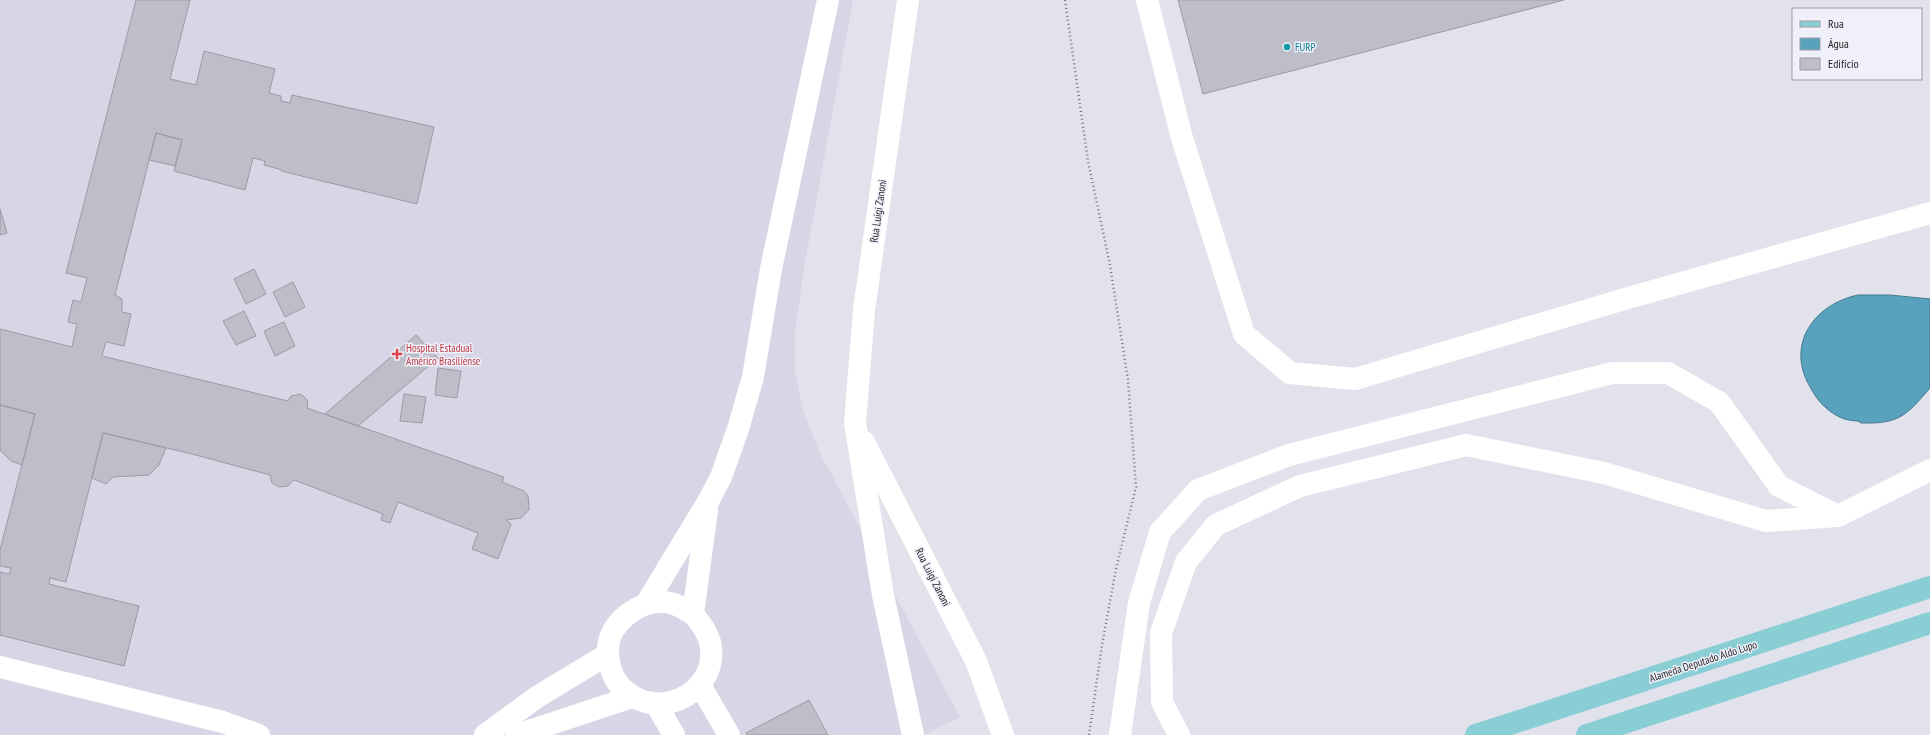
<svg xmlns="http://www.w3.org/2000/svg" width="1930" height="735" font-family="'PT Sans Narrow',sans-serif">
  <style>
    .built { fill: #d6d6e7 }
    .water { fill: #59a2be; stroke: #477a8f }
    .building { fill: #bebec8; stroke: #9b9ba5 }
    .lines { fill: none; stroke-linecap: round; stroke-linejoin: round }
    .path { stroke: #77777d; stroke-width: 2.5; stroke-dasharray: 1 3; stroke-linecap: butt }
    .minor { stroke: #fff; stroke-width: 22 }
    .major { stroke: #89cdd5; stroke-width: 22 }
    .culture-dot { fill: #0f9aa8; stroke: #f0f0fa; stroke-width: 1.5 }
    .health-dot { fill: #e0444e; stroke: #f0f0fa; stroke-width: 1.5 }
    .labels { text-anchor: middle; stroke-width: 3; stroke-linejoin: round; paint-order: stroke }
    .culture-label { font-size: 11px; fill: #0d838f; stroke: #f0f0fa; text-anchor: start }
    .street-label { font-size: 11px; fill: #1e1e21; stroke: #f0f0fa }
    .health-label { font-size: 11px; fill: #be3a42; stroke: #f0f0fa; text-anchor: start }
  </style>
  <rect width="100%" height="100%" fill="#e2e2ec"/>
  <path class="built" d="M0 0H853L804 268 795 334V373L804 413 819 451 960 717 924 735H0Z"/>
  <path class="water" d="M1858 295H1890L1930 299V388C1906 416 1899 424 1861 423L1858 421C1845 421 1835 416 1825 407 1818 401 1814 394 1809 385 1786 343 1815 304 1858 295Z"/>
  <path class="building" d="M136 0H190L170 79 196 85 204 51 275 69 269 93 281 96V101L290 103 292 95 434 127 417 204 281 171 282 170 264 165 265 161 253 158 245 190 174 171 182 140 156 133 115 295 122 299V312L131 314 124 346 106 342 102 356 288 401 291 396 301 394 308 401 307 408 504 477 502 482 524 491 528 496 529 506V510L521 518 506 520 511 524 498 559 472 549 478 533 398 502 390 523 381 520 383 514 294 480 288 486 279 487 272 483 270 475 192 454 103 433 66 582 50 578 49 584 139 606 124 666 0 635V572L9 574 11 568 0 566V550L35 414 0 405V329L72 347 77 324 68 322 73 300 81 302 87 278 66 273Z
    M1178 0H1564L1203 94Z
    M156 133 182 140 175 166 149 160Z
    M0 209 7 233 0 235Z
    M254 269 266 294 246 304 234 279Z
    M293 282 305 307 285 317 273 292Z
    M244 311 256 336 236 345 223 321Z
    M284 322 295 346 275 356 264 331Z
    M416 335 438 358 358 426 325 414Z
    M438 368 461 371 457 398 435 395Z
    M404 394 426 397 422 423 400 421Z
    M0 405 35 414 22 465 11 461 0 450Z
    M103 433 121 437 166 448 159 465 149 475 113 477 106 484 92 478Z
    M809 700 828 735H747L746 733Z"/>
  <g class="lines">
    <path class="path" d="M1065 0 1088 161 1110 265 1128 380 1136 487 1116 569 1102 645 1089 735"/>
    <path class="minor" d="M908 0 864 310 855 423 883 595 913 735
      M1147 0 1182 138 1244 334 1290 373 1355 379 1628 298 1930 213
      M864 442 976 661 1003 735
      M646 604 709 500 721 477 738 429 753 377 771 269 828 0
      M693 614C683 608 674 602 662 602 638 601 608 624 608 649 608 664 613 680 624 690 660 723 721 691 710 642 707 631 700 622 693 614L707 510
      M0 667 223 722 259 735
      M700 685 729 735
      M656 704 674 735
      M485 735 537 697 608 654
      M517 735 632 697
      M1120 735 1139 603 1160 532 1198 490 1289 455 1612 373H1668L1719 402 1779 486 1838 516
      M1179 735 1162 702 1161 633 1186 562 1216 525 1300 486 1466 445 1604 473 1766 521 1838 516 1930 470"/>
    <path class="major" d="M1476 735 1930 587
      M1587 735 1930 623"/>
  </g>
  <circle class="culture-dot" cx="1287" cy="47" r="4"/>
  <path class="health-dot" d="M395 348h4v4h4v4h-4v4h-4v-4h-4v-4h4z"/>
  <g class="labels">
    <g class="culture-label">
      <text x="1295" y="51">FURP</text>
    </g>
    <g class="street-label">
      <text transform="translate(878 211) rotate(-82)" y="4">Rua Luigi Zanoni</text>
      <text transform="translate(933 577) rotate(63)" y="4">Rua Luigi Zanoni</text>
      <text transform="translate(1703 661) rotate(-18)" y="4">Alameda Deputado Aldo Lupo</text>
    </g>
    <g class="health-label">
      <text x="406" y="352">Hospital Estadual<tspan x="406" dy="13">Américo Brasiliense</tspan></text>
    </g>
  </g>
  <rect x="1792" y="8" width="130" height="72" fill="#f0f0fa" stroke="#9c9ca3"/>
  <rect x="1800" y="21" width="20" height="6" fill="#89cdd5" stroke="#9c9ca3"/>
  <text x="1828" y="28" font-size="12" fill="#1e1e21">Rua</text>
  <rect x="1800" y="38" width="20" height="12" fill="#59a2be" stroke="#9c9ca3"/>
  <text x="1828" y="48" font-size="12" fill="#1e1e21">Água</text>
  <rect x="1800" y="58" width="20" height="12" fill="#bebec8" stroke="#9c9ca3"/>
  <text x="1828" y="68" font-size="12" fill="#1e1e21">Edifício</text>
</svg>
